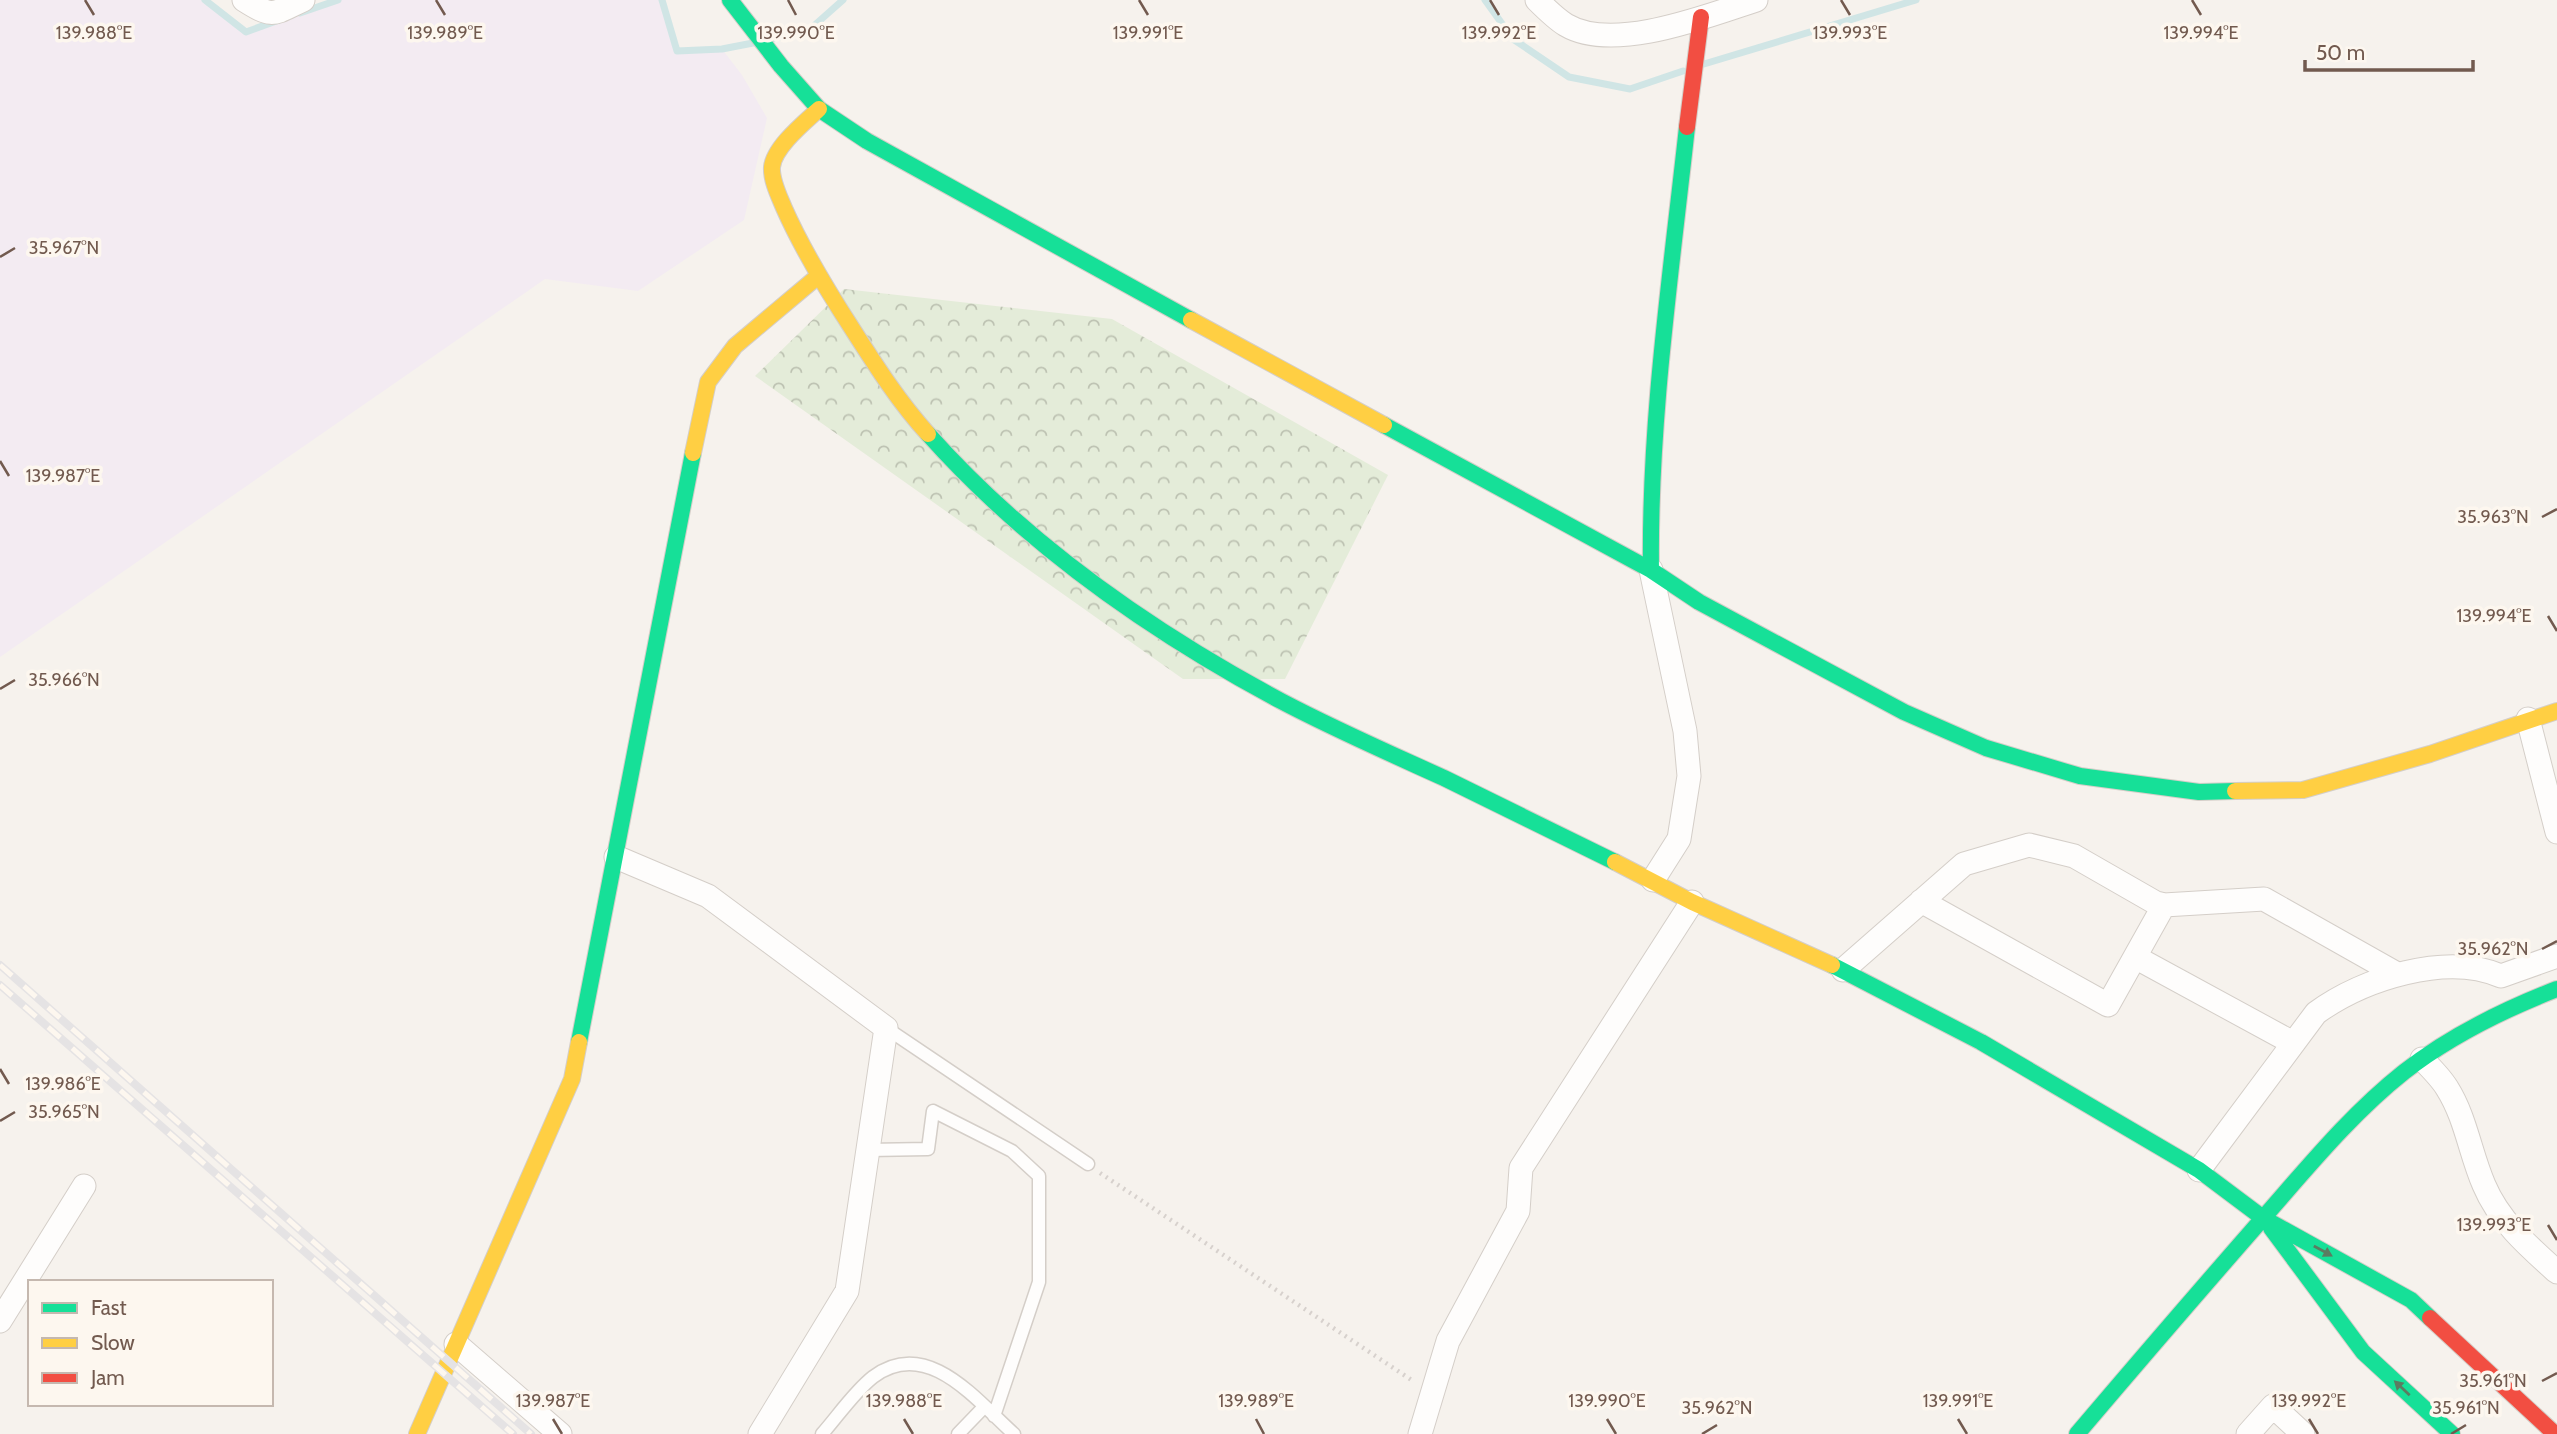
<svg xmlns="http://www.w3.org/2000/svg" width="2557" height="1434" font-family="Cabin,sans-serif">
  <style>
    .education { fill: #f3ebf2 }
    .forest { fill: url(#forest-crowns) }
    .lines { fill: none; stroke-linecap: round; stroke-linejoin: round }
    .stream { stroke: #d0e5e5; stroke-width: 7 }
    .lane-casing { stroke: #d4cec8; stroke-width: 15 }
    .street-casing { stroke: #d4cec8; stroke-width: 25 }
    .fast-casing { stroke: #d4cec8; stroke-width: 18 }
    .slow-casing { stroke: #d4cec8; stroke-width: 18 }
    .jam-casing { stroke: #d4cec8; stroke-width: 18 }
    .path { stroke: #d7d1cd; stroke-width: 4.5; stroke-dasharray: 2 5; stroke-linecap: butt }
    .lane { stroke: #fefdfc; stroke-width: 12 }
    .street { stroke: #fefdfc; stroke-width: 23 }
    .fast { stroke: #16e098; stroke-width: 16 }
    .slow { stroke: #ffcf43; stroke-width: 16 }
    .jam { stroke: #f24e42; stroke-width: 16 }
    .rail-casing { stroke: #e5e3e4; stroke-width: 8 }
    .rail { stroke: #fdf7ef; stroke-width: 5; stroke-dasharray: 16; stroke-linecap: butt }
    .oneway { fill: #5b7c61 }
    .ticks { fill: none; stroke: #725a4f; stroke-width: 2.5 }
    .ticks-label { font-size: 18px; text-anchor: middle; fill: #725a4f; stroke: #fdf7ef; stroke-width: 7; stroke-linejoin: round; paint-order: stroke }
  </style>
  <defs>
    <pattern id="forest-crowns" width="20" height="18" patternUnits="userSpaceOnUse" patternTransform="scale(1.75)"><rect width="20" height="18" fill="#e4ecd9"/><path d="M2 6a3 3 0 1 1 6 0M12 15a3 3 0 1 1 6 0" fill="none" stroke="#bdc2b2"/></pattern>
  </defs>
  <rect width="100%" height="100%" fill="#f6f2ed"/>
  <path class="education" d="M0 0H205L246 32 338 0H662L678 51 722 49 742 75 767 118 744 220 638 291 545 279 0 657Z"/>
  <path class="forest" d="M844 289 1112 319 1388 475 1285 679H1183L755 376Z"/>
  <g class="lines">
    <path class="stream" d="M205 0 246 32 279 20
      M662 0 677 51 722 49 753 43
      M1485 0 1513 39 1569 77 1630 89 1683 71
      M300 13 338 0
      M771 39 808 31 843 0
      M1704 64 1916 0"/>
    <defs>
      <path id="lane" d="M886 1028 1088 1164
        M868 1150 928 1149 933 1111 1012 1151 1039 1176V1282L994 1416
        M822 1434C838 1416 854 1392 873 1377 927 1336 976 1400 1014 1434
        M958 1434 984 1407"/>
      <path id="street" d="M244 0C274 19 273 14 303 0
        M1537 0C1545 8 1556 19 1566 25 1613 53 1707 16 1756 0
        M1651 570 1685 731 1689 776 1679 839 1653 880
        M2528 719 2557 832
        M616 857 708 896 886 1028 847 1291 760 1434
        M1921 901 2108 1005 2164 905
        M2135 957 2293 1043
        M1843 970 1964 864 2029 845 2074 856 2156 903 2164 905 2264 899 2397 974
        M2422 1059C2431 1068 2441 1078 2447 1088 2466 1118 2470 1153 2484 1185 2499 1221 2529 1247 2557 1272
        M2199 1170 2316 1013C2363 979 2446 952 2501 976L2557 956
        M0 1321 84 1186
        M456 1344 560 1434
        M1420 1434 1448 1341 1518 1211 1521 1168 1692 902
        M2248 1434 2273 1406 2303 1434"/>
      <path id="fast" d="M730 0 781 66 819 109 867 141 1191 320
        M1384 425 1651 570 1699 602 1904 712 1986 748 2080 776 2199 792 2235 791
        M928 434C1027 545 1150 631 1281 701 1334 729 1389 753 1444 778 1501 806 1558 834 1615 862
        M1651 570C1649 422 1671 274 1687 127
        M1832 965 1981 1042 2199 1170 2263 1218 2411 1300 2430 1318
        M579 1042 693 453
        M2271 1228 2363 1352 2452 1434
        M2077 1434C2139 1361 2201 1289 2264 1217 2308 1167 2351 1114 2404 1072 2450 1036 2503 1010 2557 989"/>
      <path id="slow" d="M819 109C805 122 774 147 772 167 771 180 779 196 784 208 803 251 827 290 853 330 876 366 899 402 928 434
        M1191 320 1384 425
        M693 453 708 382 735 346 817 277
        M2235 791 2303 790 2430 754 2557 711
        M1615 862 1692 902 1832 965
        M417 1434 572 1079 579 1042"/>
      <path id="jam" d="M1687 127 1701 17
        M2430 1318 2555 1434"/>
    </defs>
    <use href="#lane" class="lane-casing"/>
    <use href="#street" class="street-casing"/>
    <use href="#fast" class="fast-casing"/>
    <use href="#slow" class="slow-casing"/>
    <use href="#jam" class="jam-casing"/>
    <path class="path" d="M1100 1173 1413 1381"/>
    <use href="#lane" class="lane"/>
    <use href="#street" class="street"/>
    <use href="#fast" class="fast"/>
    <use href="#slow" class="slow"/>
    <use href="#jam" class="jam"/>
    <defs>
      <path id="rail" d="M0 965 531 1434
        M0 985 513 1434"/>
    </defs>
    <use href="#rail" class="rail-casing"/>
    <use href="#rail" class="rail"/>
  </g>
  <defs><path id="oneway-solid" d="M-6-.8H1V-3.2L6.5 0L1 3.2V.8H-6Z" transform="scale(1.75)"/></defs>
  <g class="oneway">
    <use href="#oneway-solid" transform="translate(2323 1251) rotate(29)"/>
    <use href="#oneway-solid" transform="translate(2402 1388) rotate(-137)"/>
  </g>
  <path class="ticks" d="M85 0 94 15M436 0 445 15M788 0 796 15M1139 0 1148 15M1490 0 1499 15M1841 0 1850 15M2192 0 2201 15M0 257 15 248M0 461 9 476M2542 517 2557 509M2548 616 2557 631M0 689 15 680M2542 949 2557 941M0 1069 9 1084M0 1121 15 1112M2548 1225 2557 1240M2542 1381 2557 1373M553 1419 562 1434M904 1419 913 1434M1256 1419 1264 1434M1607 1419 1616 1434M1958 1419 1967 1434M2309 1419 2318 1434M1702 1434 1717 1425M2451 1434 2466 1425"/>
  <g class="ticks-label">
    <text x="94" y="39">139.988°E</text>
    <text x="445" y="39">139.989°E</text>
    <text x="796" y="39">139.990°E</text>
    <text x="1148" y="39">139.991°E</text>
    <text x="1499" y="39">139.992°E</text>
    <text x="1850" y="39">139.993°E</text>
    <text x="2201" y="39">139.994°E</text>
    <text x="64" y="254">35.967°N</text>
    <text x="63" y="482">139.987°E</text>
    <text x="2493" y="523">35.963°N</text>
    <text x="2494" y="622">139.994°E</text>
    <text x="64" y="686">35.966°N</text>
    <text x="2493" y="955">35.962°N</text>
    <text x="63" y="1090">139.986°E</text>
    <text x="64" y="1118">35.965°N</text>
    <text x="2494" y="1231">139.993°E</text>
    <text x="2493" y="1387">35.961°N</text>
    <text x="553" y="1407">139.987°E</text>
    <text x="904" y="1407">139.988°E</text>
    <text x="1256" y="1407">139.989°E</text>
    <text x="1607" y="1407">139.990°E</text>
    <text x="1958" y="1407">139.991°E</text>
    <text x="2309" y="1407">139.992°E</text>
    <text x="1717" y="1414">35.962°N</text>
    <text x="2466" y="1414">35.961°N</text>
  </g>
  <rect x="28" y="1280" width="245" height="126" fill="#fdf7ef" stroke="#c5b8af" stroke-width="2"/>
  <rect x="42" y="1303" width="35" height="10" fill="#16e098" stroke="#c5b8af" stroke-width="2"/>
  <text x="91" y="1315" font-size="21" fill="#725a4f">Fast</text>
  <rect x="42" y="1338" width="35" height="10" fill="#ffcf43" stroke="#c5b8af" stroke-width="2"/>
  <text x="91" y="1350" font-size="21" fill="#725a4f">Slow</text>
  <rect x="42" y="1373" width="35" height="10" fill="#f24e42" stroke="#c5b8af" stroke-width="2"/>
  <text x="91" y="1385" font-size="21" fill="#725a4f">Jam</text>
  <path d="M2305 60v10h168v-10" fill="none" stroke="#725a4f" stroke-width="3.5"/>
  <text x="2316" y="60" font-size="21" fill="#725a4f" stroke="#fdf7ef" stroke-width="5" paint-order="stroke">50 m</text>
</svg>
